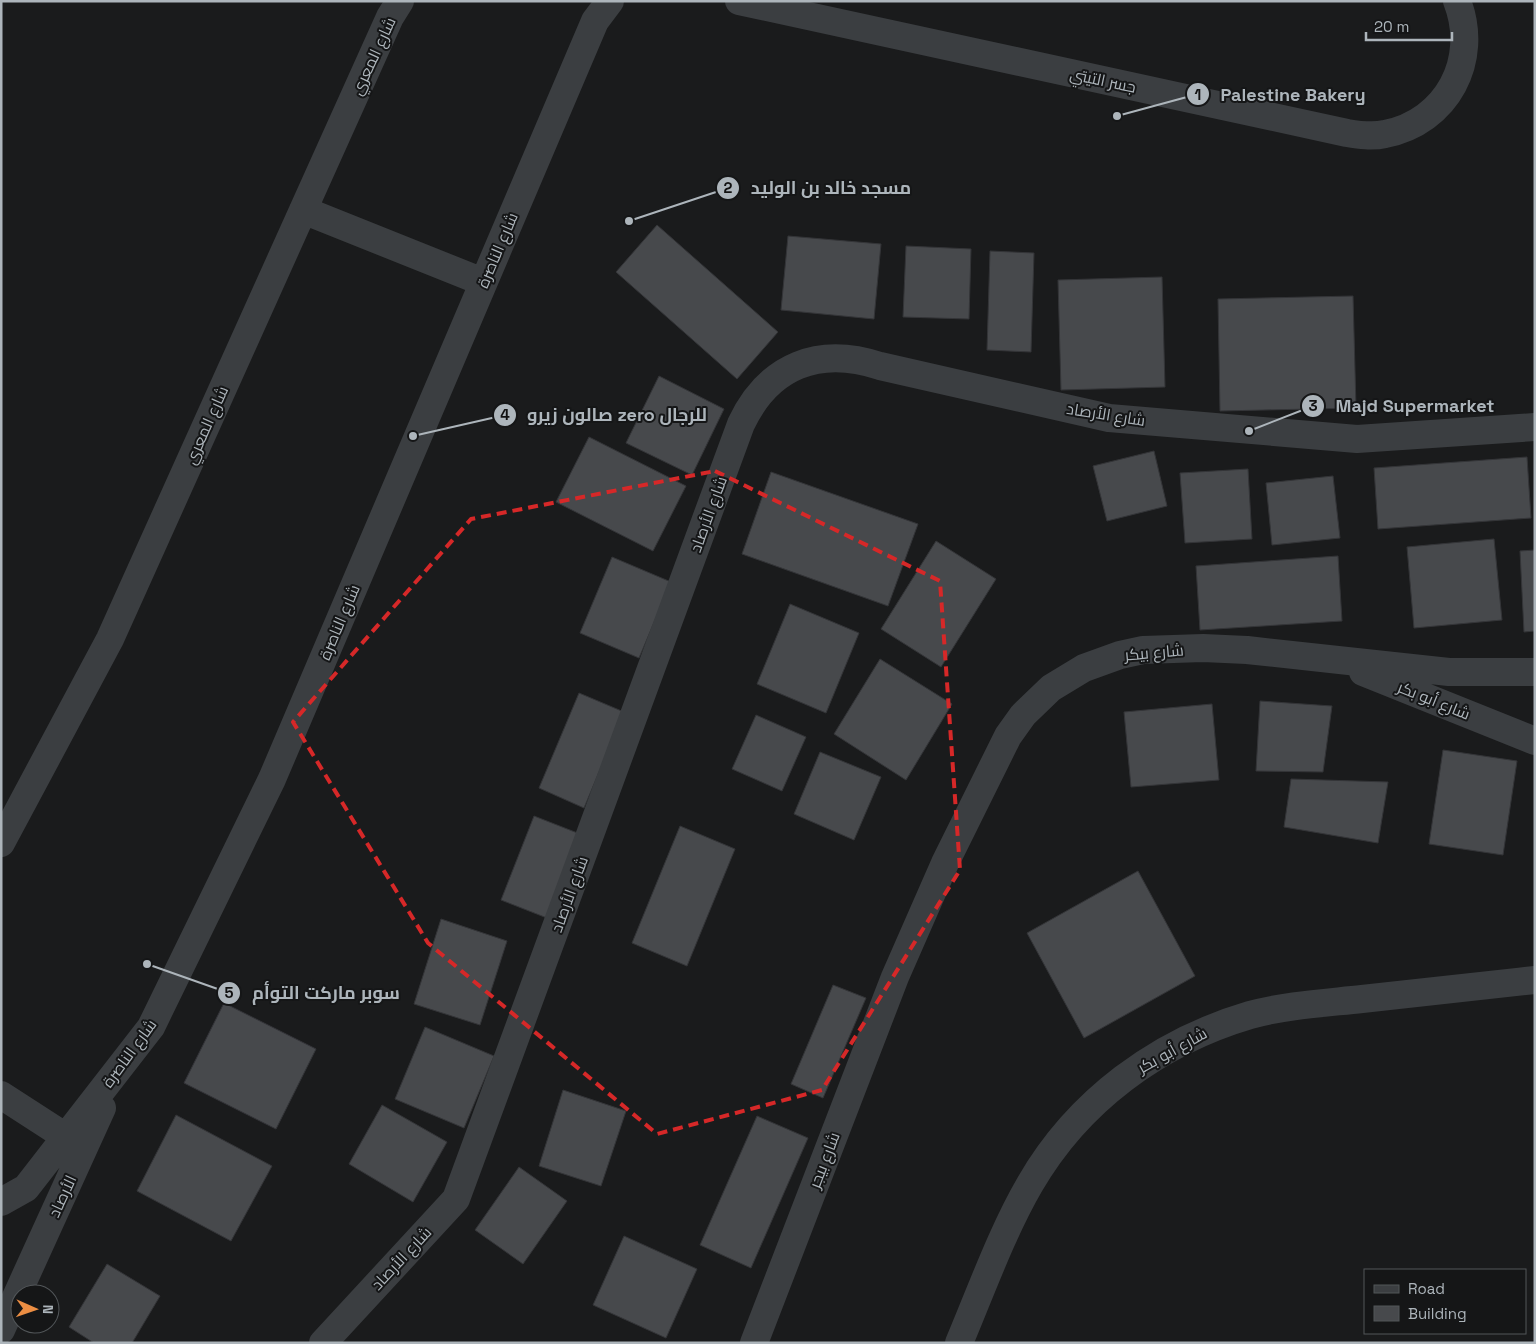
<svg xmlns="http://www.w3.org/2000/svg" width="1536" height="1344" font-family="'Space Grotesk',Cairo,sans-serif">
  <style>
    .building { fill: #47494c; stroke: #343538 }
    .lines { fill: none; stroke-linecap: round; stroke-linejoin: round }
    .street { stroke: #3b3e41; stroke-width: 28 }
    .marked { fill: none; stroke: #d62828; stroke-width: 4; stroke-dasharray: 10 6; stroke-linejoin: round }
    .labels { text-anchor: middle; stroke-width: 4; stroke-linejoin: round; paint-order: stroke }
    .street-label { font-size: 16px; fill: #adb5bb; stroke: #151617 }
    .leader { fill: none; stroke: #adb5bb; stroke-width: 2 }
    .callout-dot { fill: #adb5bb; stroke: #151617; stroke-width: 2 }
    .mark-label { font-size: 15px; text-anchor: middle; font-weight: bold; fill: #111 }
    .callout-label { font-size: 18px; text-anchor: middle; font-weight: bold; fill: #adb5bb; stroke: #151617; stroke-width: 4; stroke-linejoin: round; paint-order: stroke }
  </style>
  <rect width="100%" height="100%" fill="#1a1b1c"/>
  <path class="building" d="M657 225 778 332 737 379 616 272Z
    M788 236 881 244 874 319 781 310Z
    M906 246 971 249 969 319 903 317Z
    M990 251 1034 253 1031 352 987 350Z
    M1162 277 1165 387 1061 390 1058 280Z
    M1353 296 1356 408 1220 411 1218 299Z
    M659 376 724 409 692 475 626 443Z
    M589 437 686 486 653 551 556 502Z
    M1154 451 1167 506 1107 521 1093 466Z
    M1527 457 1531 518 1378 529 1374 468Z
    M1248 469 1252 539 1185 543 1180 473Z
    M771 472 918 524 888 606 742 554Z
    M1333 476 1340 538 1272 545 1266 483Z
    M1494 539 1502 620 1414 628 1407 547Z
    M936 541 996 579 941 667 881 629Z
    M1535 550V631L1524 632 1520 551Z
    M1338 556 1342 621 1200 630 1196 566Z
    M612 557 671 582 639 658 580 633Z
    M790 604 859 633 826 713 757 684Z
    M880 659 952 704 906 780 834 734Z
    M579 693 624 712 584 808 539 788Z
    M1260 701 1332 706 1323 772 1256 771Z
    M1212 704 1219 780 1131 787 1124 712Z
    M756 715 806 737 782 791 732 769Z
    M1443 750 1517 761 1503 855 1429 844Z
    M820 752 881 777 854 840 794 814Z
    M1291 779 1388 782 1378 843 1284 827Z
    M534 816 580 834 547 918 501 900Z
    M680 826 735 849 687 966 632 943Z
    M1138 871 1195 976 1084 1038 1027 933Z
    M441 919 507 941 480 1025 414 1004Z
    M833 985 866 998 823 1098 791 1084Z
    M224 1003 316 1049 276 1129 184 1083Z
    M425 1027 494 1056 464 1128 395 1099Z
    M563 1090 626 1111 601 1186 539 1166Z
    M382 1105 447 1142 413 1202 349 1164Z
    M176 1115 272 1166 231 1241 137 1191Z
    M757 1116 808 1138 751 1268 700 1245Z
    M519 1167 567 1201 523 1264 475 1230Z
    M624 1236 697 1269 666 1338 593 1305Z
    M107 1264 160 1296 132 1343H94L69 1327Z"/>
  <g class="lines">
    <path class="street" d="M739 1 1347 133C1359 135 1372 137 1385 134 1447 122 1480 60 1457 1
      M303 210 483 282
      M1363 672 1535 741
      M1 843 110 639 390 17 400 1
      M1 1095 66 1137
      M1 1202 26 1188 151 1027 272 779 595 21 610 1
      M1 1330 102 1108
      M323 1343 456 1199 741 424C769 365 819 346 880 366L1109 418 1357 439 1535 427
      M754 1343 895 977 945 863 1008 736 1023 715 1051 688 1084 668 1120 655 1143 650 1203 648 1247 650 1449 672H1535
      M959 1343C981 1291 1002 1232 1030 1184 1078 1101 1158 1042 1250 1015 1286 1005 1325 1003 1362 999 1419 993 1477 986 1535 980"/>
  </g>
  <path class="marked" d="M715 471 940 581 960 870 822 1090 657 1134 428 943 293 722 471 519Z"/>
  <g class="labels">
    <g class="street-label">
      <text transform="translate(373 56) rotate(-65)" y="6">شارع المعري</text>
      <text transform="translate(1103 80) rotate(12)" y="6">جسر التيتي</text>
      <text transform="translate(497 250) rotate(-67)" y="6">شارع الناصرة</text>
      <text transform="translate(1106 414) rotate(9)" y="6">شارع الأرصاد</text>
      <text transform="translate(206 425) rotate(-66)" y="6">شارع المعري</text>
      <text transform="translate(708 514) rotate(-70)" y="6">شارع الأرصاد</text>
      <text transform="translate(339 622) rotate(-67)" y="6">شارع الناصرة</text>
      <text transform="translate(1154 652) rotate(-5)" y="6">شارع بيكر</text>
      <text transform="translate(1434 700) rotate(22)" y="6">شارع أبو بكر</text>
      <text transform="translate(569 894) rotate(-70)" y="6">شارع الأرصاد</text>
      <text transform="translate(1172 1050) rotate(-29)" y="6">شارع أبو بكر</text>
      <text transform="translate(129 1053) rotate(-54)" y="6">شارع الناصرة</text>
      <text transform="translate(824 1160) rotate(-69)" y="6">شارع بيجر</text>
      <text transform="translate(62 1196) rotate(-65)" y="6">الأرصاد</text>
      <text transform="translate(401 1258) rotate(-47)" y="6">شارع الأرصاد</text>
    </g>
  </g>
  <path class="leader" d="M1117 116L1198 94M629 221L728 188M1249 431L1313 406M413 436L505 415M147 964L229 993"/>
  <g class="callout-dot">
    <circle cx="1117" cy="116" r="5"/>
    <circle cx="629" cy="221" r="5"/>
    <circle cx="1249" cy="431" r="5"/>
    <circle cx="413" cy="436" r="5"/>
    <circle cx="147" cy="964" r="5"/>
    <circle cx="1198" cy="94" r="12"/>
    <circle cx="728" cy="188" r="12"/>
    <circle cx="1313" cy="406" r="12"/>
    <circle cx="505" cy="415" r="12"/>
    <circle cx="229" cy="993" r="12"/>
  </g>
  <g class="mark-label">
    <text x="1198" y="100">1</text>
    <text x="728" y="193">2</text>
    <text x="1313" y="411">3</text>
    <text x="505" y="420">4</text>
    <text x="229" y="998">5</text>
  </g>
  <g class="callout-label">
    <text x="1293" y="101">Palestine Bakery</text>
    <text x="831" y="194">مسجد خالد بن الوليد</text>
    <text x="1415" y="412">Majd Supermarket</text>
    <text x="617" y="421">صالون زيرو zero للرجال</text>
    <text x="326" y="999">سوبر ماركت التوأم</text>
  </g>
  <rect width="1536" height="1344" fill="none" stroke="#adb5bb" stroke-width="5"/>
  <rect x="1364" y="1269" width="162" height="65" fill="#151617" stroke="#525659"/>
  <rect x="1374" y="1285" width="25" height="8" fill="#3b3e41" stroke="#525659"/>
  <text x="1408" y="1294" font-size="15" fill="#adb5bb">Road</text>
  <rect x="1374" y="1306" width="25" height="15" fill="#47494c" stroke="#525659"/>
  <text x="1408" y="1319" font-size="15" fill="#adb5bb">Building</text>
  <g transform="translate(35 1309) rotate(92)"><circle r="24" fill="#151617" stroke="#525659"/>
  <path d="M0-4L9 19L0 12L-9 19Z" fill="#ec8e43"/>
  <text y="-8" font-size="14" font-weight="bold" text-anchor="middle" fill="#adb5bb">N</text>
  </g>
  <path d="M1366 32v8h86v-8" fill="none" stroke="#adb5bb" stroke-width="2.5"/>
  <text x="1374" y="32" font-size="15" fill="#adb5bb" stroke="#151617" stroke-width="4" paint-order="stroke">20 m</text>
</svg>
